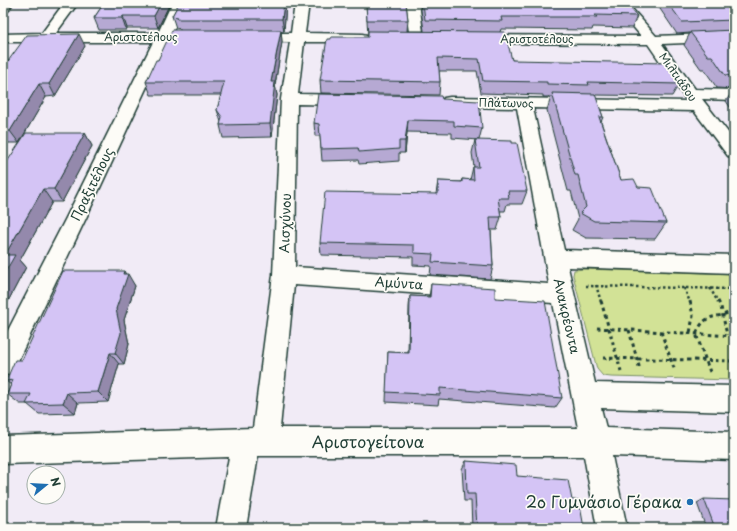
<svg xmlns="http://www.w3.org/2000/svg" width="737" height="531" font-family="'Playpen Sans',sans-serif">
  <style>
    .green { fill: #d2e296; stroke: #789065 }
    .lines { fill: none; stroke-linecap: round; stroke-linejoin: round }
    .minor-casing { stroke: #1f3d34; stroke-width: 3 }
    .path-far1 { stroke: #1f3d34; stroke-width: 2.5; stroke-dasharray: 2.5 2.5; stroke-linecap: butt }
    .path { stroke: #1f3d34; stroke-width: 3; stroke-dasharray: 3.5 3.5; stroke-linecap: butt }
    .minor { fill: #fdfcf7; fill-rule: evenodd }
    .wall { fill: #b6a9d3; stroke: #1f3d34 }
    .shaded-wall { fill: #9489ac; stroke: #1f3d34 }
    .building { fill: #d4c4f5; stroke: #1f3d34 }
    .poi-dot { fill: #1f6fb2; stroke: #fdfcf7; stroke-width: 1.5 }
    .labels { text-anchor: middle; stroke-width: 3.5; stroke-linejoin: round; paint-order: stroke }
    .far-street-label { font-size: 11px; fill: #1f3d34; stroke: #fdfcf7 }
    .street-label { font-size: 13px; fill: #1f3d34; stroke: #fdfcf7 }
    .near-street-label { font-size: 16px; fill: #1f3d34; stroke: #fdfcf7 }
    .near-poi-label { font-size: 16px; fill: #1f3d34; stroke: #fdfcf7; text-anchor: end }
  </style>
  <rect width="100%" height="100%" fill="#f1ebf6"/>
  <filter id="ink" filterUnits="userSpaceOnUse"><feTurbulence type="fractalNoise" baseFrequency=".025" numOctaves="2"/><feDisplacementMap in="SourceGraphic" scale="8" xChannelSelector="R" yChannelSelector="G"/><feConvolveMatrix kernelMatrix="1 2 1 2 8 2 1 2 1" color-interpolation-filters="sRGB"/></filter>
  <g filter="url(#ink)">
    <path class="green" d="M585 269 734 274V380L611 377 603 376 597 369 573 275 574 270Z"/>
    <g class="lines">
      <defs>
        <path id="minor" d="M3 3H13L8 11 3 12Z
          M64 3H78L56 33H158L172 3H186L172 33 203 34 205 37 203 40 168 41 86 218 12 373 3 376V340L66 218 153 42H3V34L42 33Z
          M295 3H309L305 33 362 34 367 35 369 38 367 41 362 42H304L298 94 348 95 354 97 356 100 354 103 348 105 297 104 295 267 549 284 517 108 450 107 444 106 442 102 444 98 450 97 687 101 648 44 476 43 471 42 469 39 471 36 476 35 641 36 613 3H627L656 36 734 33V41L662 44 695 89 734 90V100L702 99 734 140V158L728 156 694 111 533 108 564 250 734 255V273L568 267 595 383 734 386V412L601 408 606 428 734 432V460L612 456 627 528H597L584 456H258L246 528H216L229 457 3 464V436L253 428 273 275 281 99 290 42 252 41 247 40 245 37 247 34 252 33H291ZM294 285 553 303 578 428H280Z
          M405 3H419L424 39 422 42 417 43 412 42 410 39Z"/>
      </defs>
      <use href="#minor" class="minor-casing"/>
      <path class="path-far1" d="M596 285 601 302
        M586 286 734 289
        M684 288 690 302
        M710 288 718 302"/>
      <path class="path" d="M601 301 621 371
        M690 301 693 316 690 333
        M718 301 721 307 727 335
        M597 328 734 336
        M629 330 640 370
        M661 332 675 371
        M731 336 734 342
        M603 358 734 361
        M710 372 696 334C707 309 717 322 734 309"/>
      <use href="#minor" class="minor"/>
    </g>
    <path class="wall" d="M104 3H170L158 28H127L126 30H99L94 18Z
      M179 3H286L284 31H281L282 42 275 85 277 95 272 137 223 138 220 125 221 122 217 110 221 95H151L146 82 158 60 180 30V29L176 28 172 16Z
      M366 3H406L408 20 407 31H424L420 3H626L637 16 632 28 593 27 592 30 501 29 500 32 512 60 679 84 672 96 595 95 603 117 601 122 621 180 638 187 666 223 655 239 586 238 572 230 578 219 571 191H568L547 110 551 97H543V95L481 93 477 71H439L440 82 439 95 321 93 320 80 368 37Z
      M656 3H734V28L733 30H734V113L726 101 734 89 717 88 704 69H701L684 45 690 33 677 34Z
      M85 46 55 96 46 97 19 143H3V68Z
      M442 99 482 128 479 140 452 138V133L407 132 405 153H399V161L359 164 358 160 322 161 320 136H315L314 123Z
      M85 133 92 146 62 202H52L20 260 26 267 6 305H3V168Z
      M475 140 527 191 522 204H507L505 211H500L501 217 497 230H491L493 266 490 279 430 275 431 266 413 265V257L321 255 320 243 436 194 438 181 461 182 462 179 470 180 473 167H474L472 153Z
      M126 274 135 286 124 320 129 344 124 364H119L108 402 78 403 75 413 39 414 27 404H20L7 394 11 385 6 381 22 360Z
      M431 284 495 298 562 398 555 408 439 399 438 405 386 402 388 352 408 353 409 307 410 296 429 297Z
      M466 461 517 476 572 500 584 528H472L471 501H464L462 469Z
      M704 499 734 528H706L697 503Z"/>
    <path class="shaded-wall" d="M161 3H170L158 28 154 16Z
      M284 3H286L284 31 282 19Z
      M123 16 127 28 126 30 122 18Z
      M281 30 282 42 275 85 277 95 272 137 270 124 271 82Z
      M79 34 85 46 55 96 49 84Z
      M39 84 46 97 19 143 10 131Z
      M408 120 407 132 405 153V141Z
      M85 133 92 146 62 202 54 189Z
      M43 189 52 202 20 260 26 267 6 305 3 302V276L5 255Z
      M124 271 127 276 128 274 135 286 124 320 129 344 124 364 115 353 116 309Z
      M110 353 119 364 108 402 98 392Z
      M67 393 78 403 75 413 63 403Z"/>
    <path class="building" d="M104 3H161L154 16H123L122 18H94Z
      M179 3H284L282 19H177L178 17 172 16Z
      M366 3H406L408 20H367Z
      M423 3H626L637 16 595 15 597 17H501L502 21 425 20Z
      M668 3H734V20L682 22Z
      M172 30H281L271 82H275L270 124 220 125 222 117 217 110 224 82H146L156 60H158Z
      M734 30V76L725 75 712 56H708L690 32Z
      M368 31 505 32 512 60 666 63 679 84 588 82 589 85 547 84V82L483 81 479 59 438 58 440 82 320 80 327 39H331V37H368Z
      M79 34 49 84H39L10 131H3V68L27 35Z
      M552 93 595 94 603 117H599L621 180 634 179 638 187 652 188 666 223 594 221 580 213 586 207 578 175H575Z
      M318 94 441 96 442 99 479 101 482 128 454 126V121L408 120 405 141H399V149L359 152 358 148 321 149 319 124 314 123Z
      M26 133H85L54 189H43L5 255H15L3 276V168Z
      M475 140 512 141V143H517L527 191H508L509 198H498L501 217H490L493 266 432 262 433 254 414 253V245L320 243 325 192 438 194V181L462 182V179L474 180 473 167H479Z
      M63 271H124L123 274H128L116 309 121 333 115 353H110L98 392 67 393 63 403 26 404 31 394H7L13 380 6 381 15 360H22Z
      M431 284 495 288V298L545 301 562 398 440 388V395L386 392 388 352 409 353 410 296 430 297Z
      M466 461 516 465 517 476 568 480 572 500H579L584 528H477L475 494H467Z
      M704 499 734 500V528H715Z"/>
  </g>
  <circle class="poi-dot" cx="690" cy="502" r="4"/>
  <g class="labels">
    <g class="far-street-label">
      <text x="141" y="41">Αριστοτέλους</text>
      <text x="537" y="43">Αριστοτέλους</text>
      <text transform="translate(678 77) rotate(55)" y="4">Μιλτιάδου</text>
      <text transform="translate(506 103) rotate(1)" y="4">Πλάτωνος</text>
    </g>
    <g class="street-label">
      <text transform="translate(92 184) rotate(-64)" y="5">Πραξιτέλους</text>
      <text transform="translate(285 223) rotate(-88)" y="5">Αισχύνου</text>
      <text transform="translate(399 283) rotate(4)" y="5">Αμύντα</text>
      <text transform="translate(567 316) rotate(77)" y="5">Ανακρέοντα</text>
    </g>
    <g class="near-street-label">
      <text x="368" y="448">Αριστογείτονα</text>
    </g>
    <g class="near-poi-label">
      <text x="682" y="508">2ο Γυμνάσιο Γέρακα</text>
    </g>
  </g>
  <rect width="737" height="531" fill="none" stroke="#fdfcf7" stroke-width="16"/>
  <rect x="8" y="8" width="721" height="515" fill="none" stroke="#1f3d34" stroke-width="1.5" filter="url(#ink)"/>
  <g transform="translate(46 485) rotate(72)"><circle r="19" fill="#fdfcf7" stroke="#a4b0a9"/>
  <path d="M0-3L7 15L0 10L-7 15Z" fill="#1f6fb2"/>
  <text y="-6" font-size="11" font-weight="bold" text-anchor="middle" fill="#1f3d34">N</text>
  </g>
</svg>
